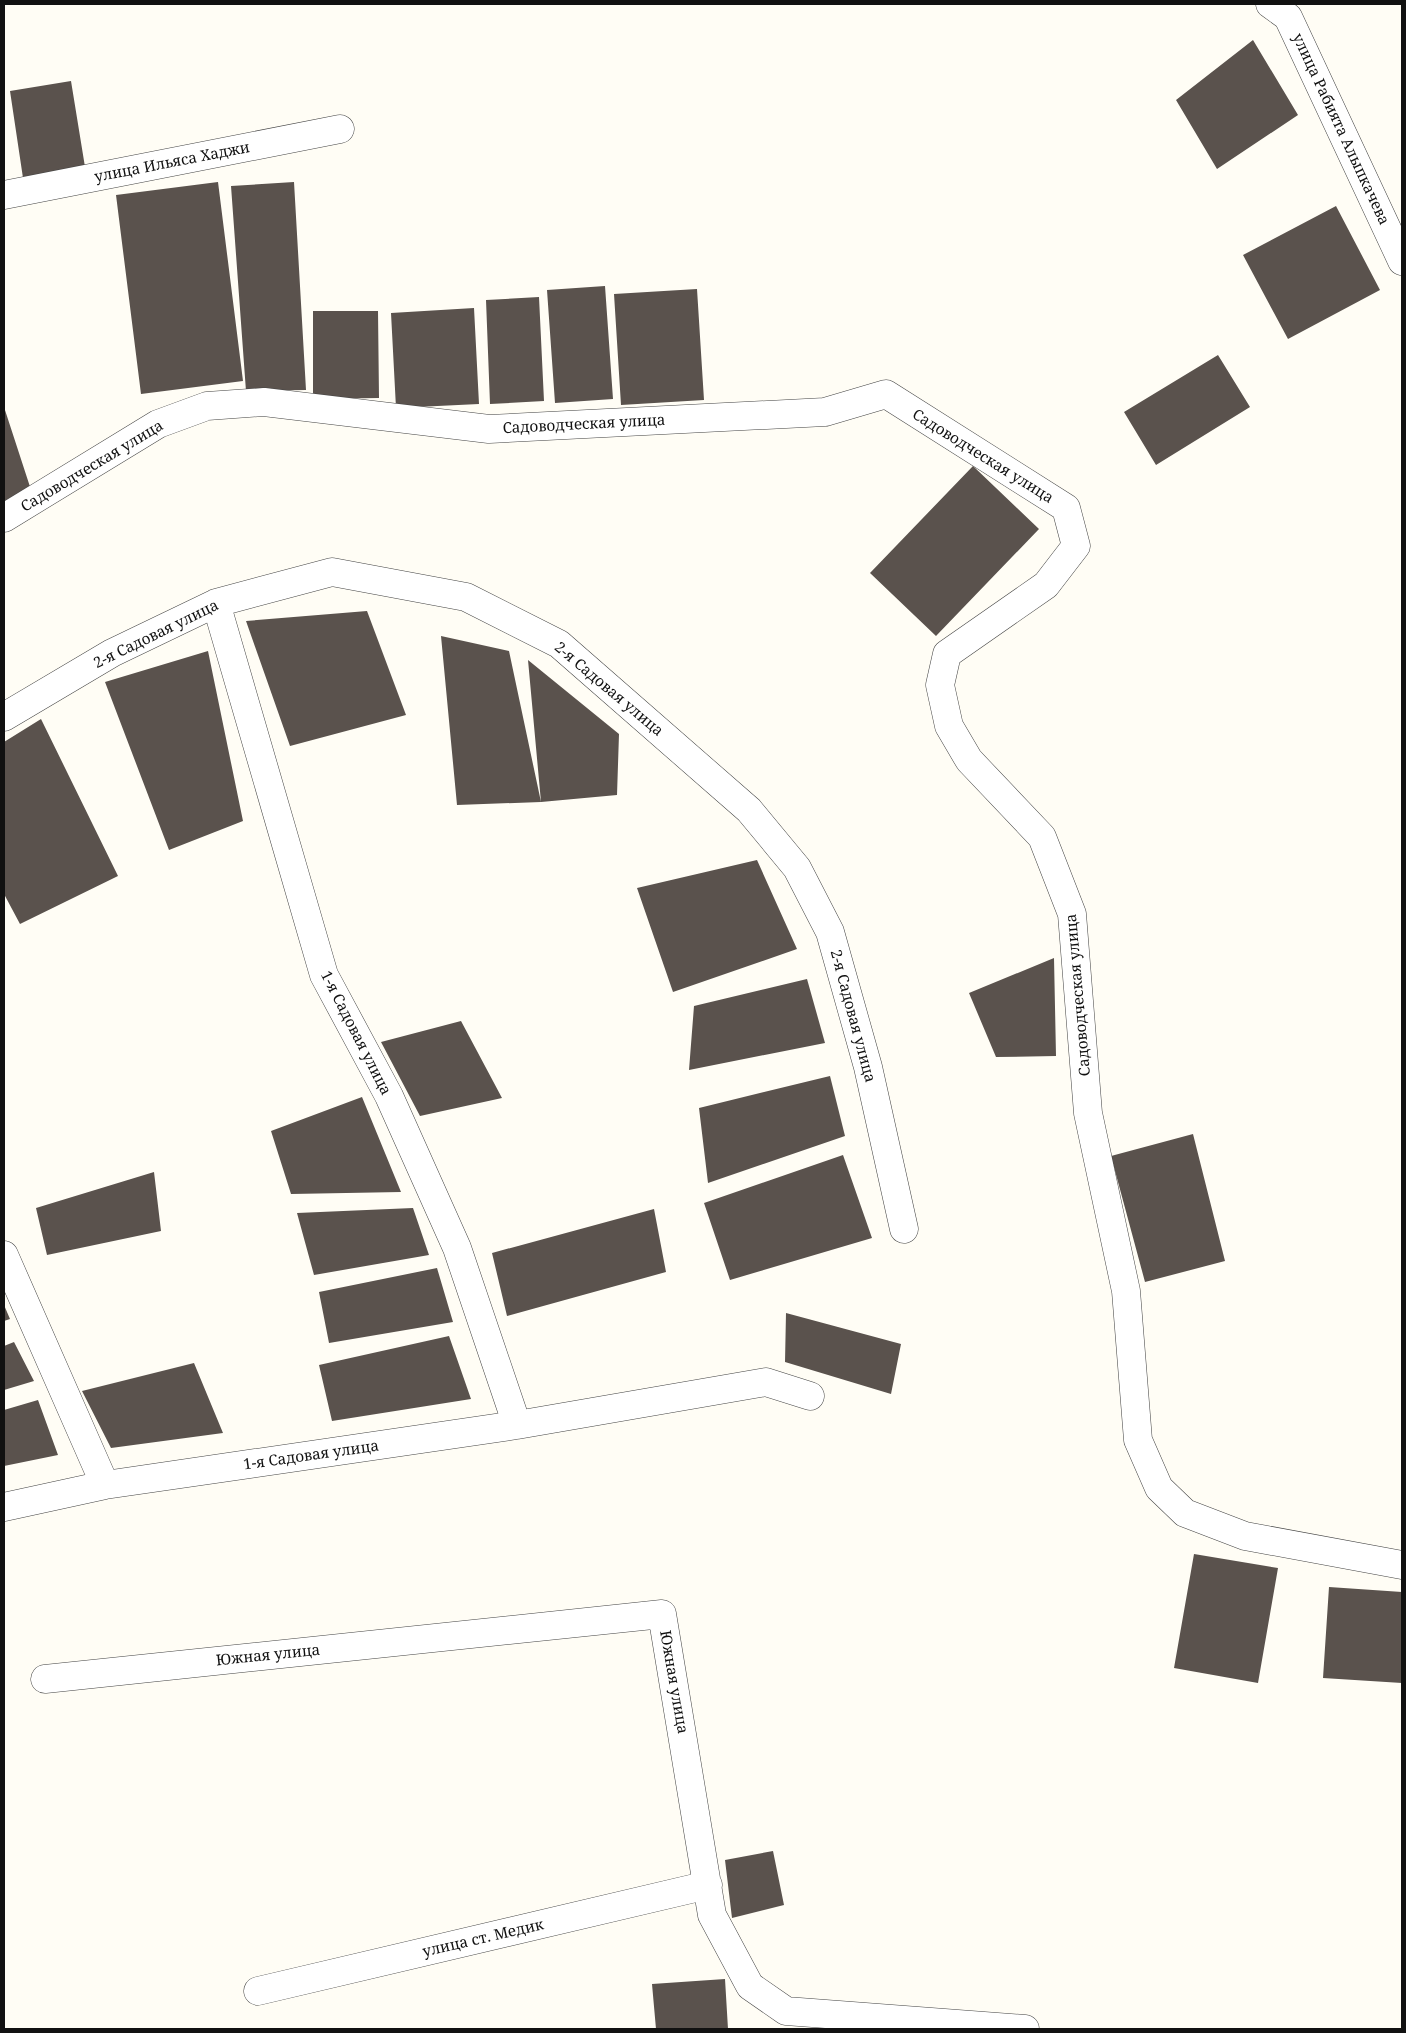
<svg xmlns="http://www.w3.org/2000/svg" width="1406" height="2033" font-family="'Noto Serif',serif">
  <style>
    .building { fill: #5a524d }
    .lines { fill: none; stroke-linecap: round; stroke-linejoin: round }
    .minor-casing { stroke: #444; stroke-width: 29 }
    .minor { stroke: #fff; stroke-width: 28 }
    .labels { text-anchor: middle; stroke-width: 5; stroke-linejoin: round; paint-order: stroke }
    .street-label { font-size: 15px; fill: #111; stroke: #fff }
  </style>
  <rect width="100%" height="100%" fill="#fffdf5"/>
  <path class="building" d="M1253 40 1298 115 1217 169 1176 100Z
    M71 81 85 167 23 178 10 91Z
    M218 182 243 381 141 394 116 195Z
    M294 182 306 390 246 391 231 186Z
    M1336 206 1380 290 1288 339 1243 255Z
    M605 286 613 399 555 403 547 290Z
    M697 289 704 400 621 405 614 294Z
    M539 297 544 401 490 404 486 300Z
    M474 308 479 404 396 408 391 313Z
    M313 311H378L379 398 313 399Z
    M1218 355 1250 407 1156 465 1124 412Z
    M4 407 33 496 4 506Z
    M973 466 1039 529 936 636 870 573Z
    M367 611 406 715 290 746 246 621Z
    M441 636 509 651 541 802 457 805Z
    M208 651 243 821 169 850 105 682Z
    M528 660 619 734 617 795 541 802Z
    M41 719 118 876 20 924 4 894V742Z
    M757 860 797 949 673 992 637 888Z
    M1054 958 1056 1056 996 1057 969 993Z
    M807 979 825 1043 689 1070 694 1006Z
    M461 1021 502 1098 420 1116 381 1042Z
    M830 1076 845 1136 708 1183 699 1108Z
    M362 1097 401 1192 291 1194 271 1131Z
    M1193 1134 1225 1261 1145 1282 1111 1156Z
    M843 1155 872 1238 730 1280 704 1203Z
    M154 1172 161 1231 47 1255 36 1208Z
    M413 1208 429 1255 314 1275 297 1213Z
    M654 1209 666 1272 507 1316 492 1253Z
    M437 1268 453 1322 329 1343 319 1292Z
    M4 1305 10 1319 4 1321Z
    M786 1313 901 1344 891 1394 785 1362Z
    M449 1336 471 1399 332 1421 319 1365Z
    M14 1342 34 1381 4 1390V1346Z
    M194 1363 223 1433 111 1448 82 1391Z
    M38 1400 58 1455 4 1466V1410Z
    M1194 1554 1278 1568 1258 1683 1174 1668Z
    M1329 1587 1402 1592V1683L1323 1678Z
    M773 1851 784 1905 732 1918 725 1860Z
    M725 1979 728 2029H656L652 1984Z"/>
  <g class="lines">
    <defs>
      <path id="minor" d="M1270 4 1288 17 1402 261
        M4 195 340 129
        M4 518 158 424 207 406 264 402 489 429 825 412 886 394 1066 508 1076 546 1046 585 947 654 940 685 949 726 969 760 1042 837 1072 914 1088 1113 1126 1291 1138 1440 1159 1488 1185 1513 1245 1536 1402 1565
        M216 603 324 975 389 1096 457 1248 517 1425
        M4 717 112 653 216 603 332 572 466 597 559 644 749 810 797 868 830 932 868 1067 904 1229
        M4 1255 105 1485
        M4 1507 105 1485 517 1425 766 1382 810 1396
        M45 1679 662 1614 712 1915 750 1986 786 2011 1025 2029
        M258 1991 708 1885"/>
    </defs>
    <use href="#minor" class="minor-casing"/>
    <use href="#minor" class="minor"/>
  </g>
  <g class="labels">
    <g class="street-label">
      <text transform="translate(1341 129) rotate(65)" y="5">улица Рабията Алыпкачева</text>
      <text transform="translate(172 162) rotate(-11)" y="5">улица Ильяса Хаджи</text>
      <text transform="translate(584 424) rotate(-3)" y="5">Садоводческая улица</text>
      <text transform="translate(983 456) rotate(32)" y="5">Садоводческая улица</text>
      <text transform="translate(92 466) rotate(-31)" y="5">Садоводческая улица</text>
      <text transform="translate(156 634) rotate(-26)" y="5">2-я Садовая улица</text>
      <text transform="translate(609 689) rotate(40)" y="5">2-я Садовая улица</text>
      <text transform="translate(1078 995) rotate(-95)" y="5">Садоводческая улица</text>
      <text transform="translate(853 1016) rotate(75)" y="5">2-я Садовая улица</text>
      <text transform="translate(356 1033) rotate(63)" y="5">1-я Садовая улица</text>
      <text transform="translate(311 1455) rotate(-8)" y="5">1-я Садовая улица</text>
      <text transform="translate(268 1655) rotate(-6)" y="5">Южная улица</text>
      <text transform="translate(674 1682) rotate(80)" y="5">Южная улица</text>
      <text transform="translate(483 1938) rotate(-13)" y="5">улица ст. Медик</text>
    </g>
  </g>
  <rect width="1406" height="2033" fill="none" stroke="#111111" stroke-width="10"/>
</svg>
